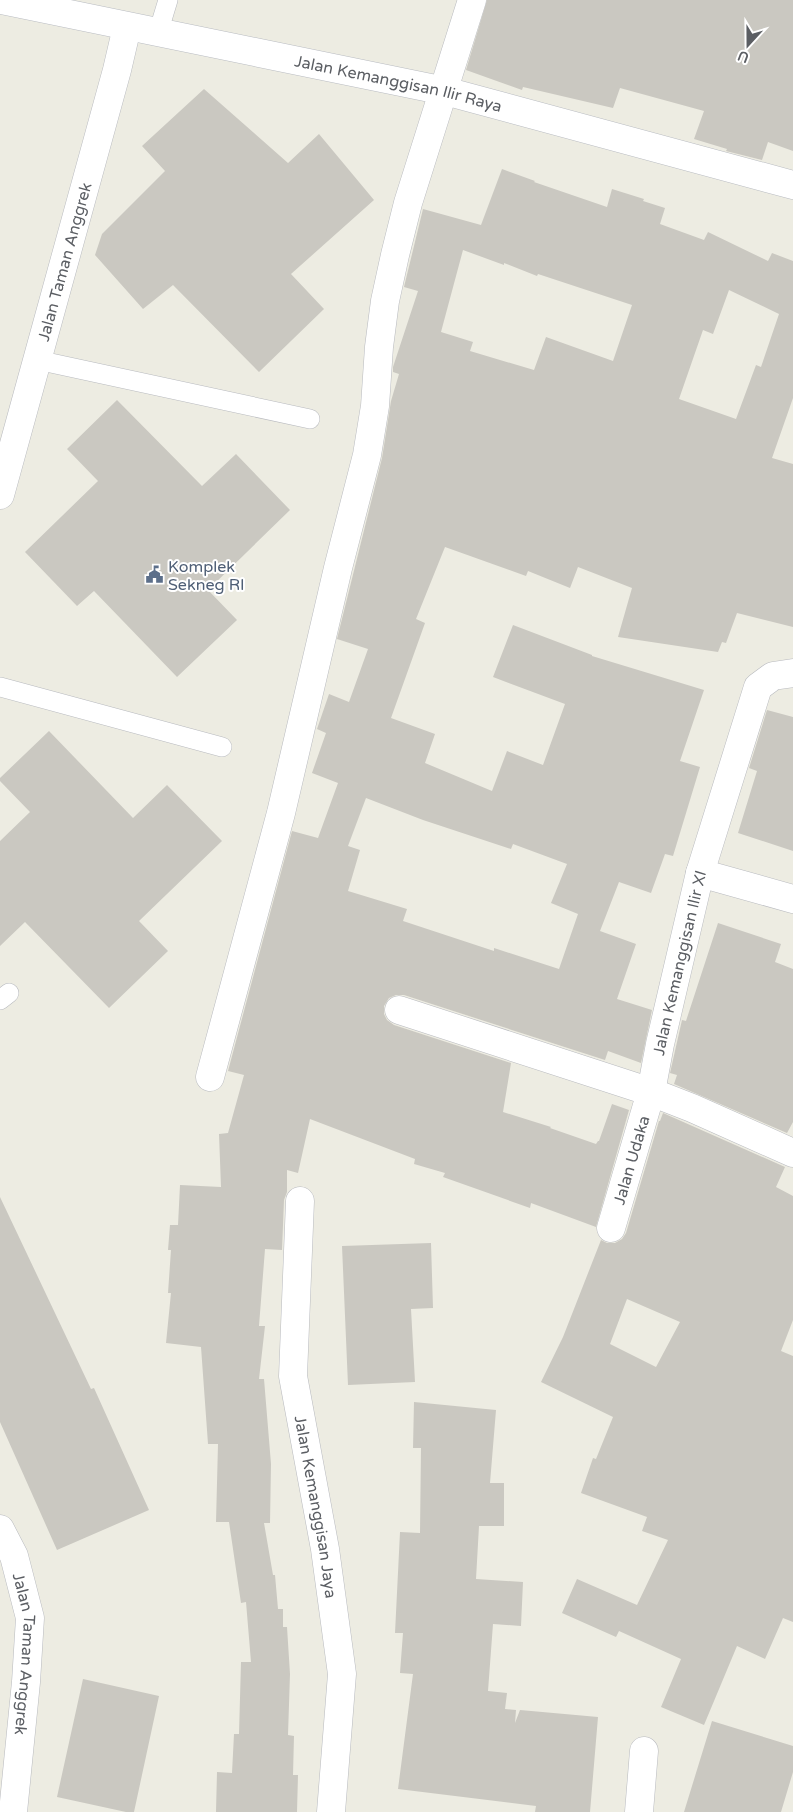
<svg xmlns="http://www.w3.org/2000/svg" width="793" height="1812" font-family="'Varela Round',sans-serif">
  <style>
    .building { fill: #cac8c1; fill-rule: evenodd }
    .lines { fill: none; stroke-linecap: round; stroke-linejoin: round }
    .lane-casing { stroke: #b8babf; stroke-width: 20 }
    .street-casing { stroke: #b8babf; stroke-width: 29 }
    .secondary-casing { stroke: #b8bbc1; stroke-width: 29 }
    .lane { stroke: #fff; stroke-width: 19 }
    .street { stroke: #fff; stroke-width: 28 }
    .secondary { stroke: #fff; stroke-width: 28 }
    .labels { text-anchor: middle; stroke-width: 4; stroke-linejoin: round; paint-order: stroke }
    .street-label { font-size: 16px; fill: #5b5e63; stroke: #fff }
    .service-label { font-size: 16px; fill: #4e5e75; stroke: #fff; text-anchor: start }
  </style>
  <rect width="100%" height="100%" fill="#edece2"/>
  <path class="building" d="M487 0H793V151L768 142 762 160 726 151 727 149 694 139 704 111 620 88 613 108 523 87 522 90 466 70Z
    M204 89 288 163 319 134 374 200 291 274 324 309 259 372 173 285 143 309 95 255 102 234 165 171 142 146Z
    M502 169 535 181 534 182 607 207 612 189 644 199 643 201 665 208 660 224 704 240 708 232 768 261 772 253 793 261V398L772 458 793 464V627L737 613 726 643 722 642 718 652 618 637 632 588 578 567 570 588 528 571 526 576 445 547 416 619 425 623 391 718 435 734 425 763 492 791 507 751 543 765 565 704 493 677 513 625 592 655V656L704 690 680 761 700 767 673 856 665 854 651 893 619 882 600 931 636 944 617 999 652 1010 641 1063 608 1051 605 1060 404 995H396L389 998 384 1006V1014L387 1020 394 1025 511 1063 503 1112 551 1127 550 1128 596 1144 598 1141H599L612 1104 629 1110 596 1227 531 1203 530 1208 443 1177 445 1173 414 1164 415 1159 310 1119 298 1173 287 1170V1192L284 1200 282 1250 265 1249 259 1326H265L259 1379H264L271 1464 270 1523H264L273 1575H275L278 1609H283V1627H287L290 1674 288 1735 294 1736 293 1775H298L297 1812H216L217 1772 232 1773 234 1734H239L241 1662H251L246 1602 241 1603 229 1522H216L218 1444H208L201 1347 166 1343 171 1293H168L171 1250H168L170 1225H178L180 1185 221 1187 219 1134 228 1133 244 1075 228 1071 292 831 318 838 338 783 312 773 326 733 317 729 329 694 349 702 368 649 337 639 382 458 391 401 399 374 393 372V367L418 291 404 287 423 209 481 225ZM463 250 504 265V263L537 276 538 274 632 305 613 361 546 337 534 370 470 351 473 342 441 332ZM729 290 779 314 761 367 756 365 736 419 679 399 703 330 713 334ZM366 798 423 820 511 849 513 844 567 864 551 903 578 914 559 969 494 948V951L403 921 407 909 348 891 360 850 348 846Z
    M117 400 202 486 236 454 290 510 208 590 237 620 177 677 94 591 77 606 25 552 98 481 67 449Z
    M767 710 793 717V851L738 833 757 771 749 768Z
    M49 731 133 818 167 785 222 841 139 921 168 951 109 1008 25 922 0 946V841L30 812 0 781V778Z
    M718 923 781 944 775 962 793 969V1122L787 1133 674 1084 677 1075 670 1073 682 1020 686 1021Z
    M663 1113 785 1167 776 1187 793 1196V1320L781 1351 793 1356V1622L783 1618 765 1659 737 1646 704 1725 661 1707 681 1659 619 1631 616 1637 562 1613 577 1579 637 1605 668 1540 642 1531 647 1517 581 1493 593 1458 596 1459 613 1417 541 1382 563 1337 601 1240 607 1243H615L622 1239 626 1233 659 1121H660ZM627 1299 680 1322 656 1367 610 1344Z
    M0 1197 91 1389 94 1388 149 1510 57 1550 0 1422Z
    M431 1243 433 1308 411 1309 415 1382 348 1385 342 1246Z
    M414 1402 496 1410 490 1483H504V1526H479L476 1579 523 1582 521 1626 493 1624 488 1691 507 1693 505 1709 516 1710 515 1723 520 1710 598 1717 590 1812H535L536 1806 398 1789 413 1674 400 1673 403 1633H395L400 1532 420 1533 421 1448H413Z
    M83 1679 159 1696 134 1812H126L57 1797Z
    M712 1721 793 1746V1772L781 1812H684Z"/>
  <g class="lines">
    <defs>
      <path id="lane" d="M158 33 168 0
        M37 360 310 419
        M0 687 222 747
        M0 1000 9 993"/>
      <g id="street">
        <path id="s1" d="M0 495 117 70 127 27"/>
        <path d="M700 873 793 899"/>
        <path d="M399 1010 651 1092 692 1108 793 1153"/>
        <path d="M210 1077 281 813 338 568 367 455 375 406 379 347 385 301 395 255 408 203 472 0"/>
        <path id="s2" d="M300 1201 293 1376 325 1549 342 1674 331 1812"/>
        <path id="s3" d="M611 1228 651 1092 660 1044 700 873 758 687 773 676 793 673"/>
        <path id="s4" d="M0 1529 14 1556 30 1618 26 1682 13 1812"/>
        <path d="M639 1812 644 1751"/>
      </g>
      <g id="secondary">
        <path id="s5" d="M1 0 445 91 793 185"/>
      </g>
    </defs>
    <use href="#lane" class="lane-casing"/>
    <use href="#street" class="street-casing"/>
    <use href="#secondary" class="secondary-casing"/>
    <use href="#lane" class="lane"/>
    <use href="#street" class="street"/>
    <use href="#secondary" class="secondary"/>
  </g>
  <defs>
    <symbol id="civic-bare" viewBox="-9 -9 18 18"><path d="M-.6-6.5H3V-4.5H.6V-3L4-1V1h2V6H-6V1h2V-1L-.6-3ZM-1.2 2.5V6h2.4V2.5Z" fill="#5c6f8a" stroke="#fff" stroke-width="2.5" paint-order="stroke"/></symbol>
  </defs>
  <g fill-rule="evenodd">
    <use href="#civic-bare" x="142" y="562" width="25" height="25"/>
  </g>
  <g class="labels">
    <g class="street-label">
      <text dy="6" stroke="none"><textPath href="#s5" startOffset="406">Jalan Kemanggisan Ilir Raya</textPath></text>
      <text dy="6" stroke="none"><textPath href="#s1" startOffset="242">Jalan Taman Anggrek</textPath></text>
      <text dy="6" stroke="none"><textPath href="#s3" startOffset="274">Jalan Kemanggisan Ilir XI</textPath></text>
      <text dy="6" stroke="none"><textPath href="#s3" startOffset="71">Jalan Udaka</textPath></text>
      <text dy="6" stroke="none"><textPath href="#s2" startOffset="308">Jalan Kemanggisan Jaya</textPath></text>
      <text dy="6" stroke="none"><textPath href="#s4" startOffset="130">Jalan Taman Anggrek</textPath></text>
    </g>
    <g class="service-label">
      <text x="168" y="572">Komplek<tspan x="168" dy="18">Sekneg RI</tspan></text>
    </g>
  </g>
  <g transform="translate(748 45) rotate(201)" stroke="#ffffff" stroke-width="4" paint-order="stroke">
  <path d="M0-4L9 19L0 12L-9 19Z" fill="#5b5e63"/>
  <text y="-8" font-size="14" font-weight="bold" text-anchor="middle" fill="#5b5e63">U</text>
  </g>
</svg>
